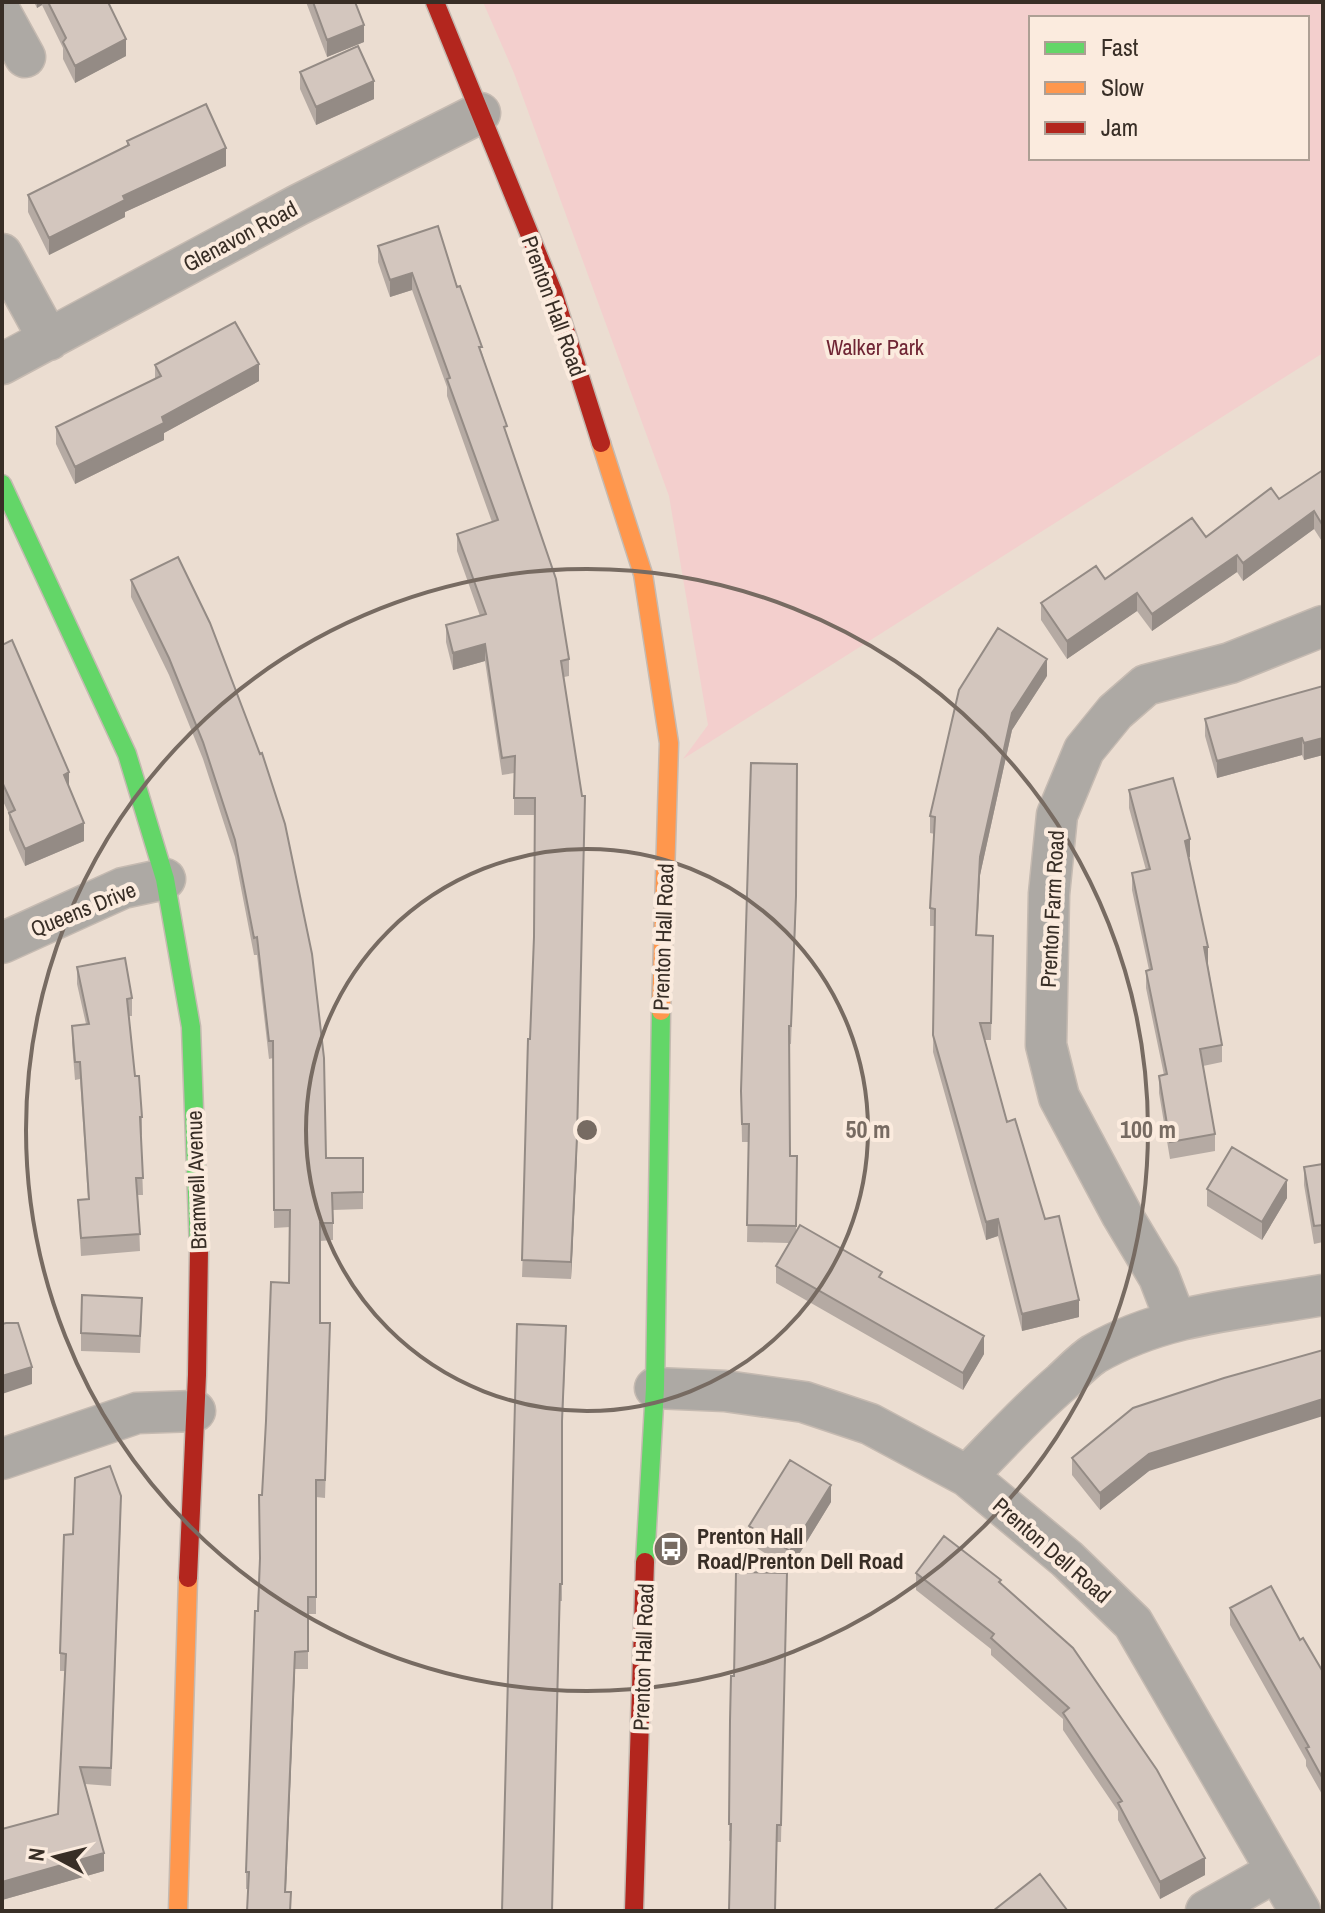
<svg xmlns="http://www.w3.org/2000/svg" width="1325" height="1913" font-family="'Archivo Narrow',sans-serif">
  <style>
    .green { fill: #f3cfcd; fill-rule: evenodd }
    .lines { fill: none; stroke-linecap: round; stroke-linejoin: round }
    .street-casing { stroke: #c5bab1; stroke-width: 43 }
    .fast-casing { stroke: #c5bab1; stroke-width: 21 }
    .slow-casing { stroke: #c5bab1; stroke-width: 21 }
    .jam-casing { stroke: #c5bab1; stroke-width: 21 }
    .street { stroke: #ada9a4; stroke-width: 40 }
    .fast { stroke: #63d668; stroke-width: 18 }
    .slow { stroke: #ff974d; stroke-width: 18 }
    .jam { stroke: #b3261e; stroke-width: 18 }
    .wall { fill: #b5aaa3 }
    .shaded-wall { fill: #948b85 }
    .building { fill: #d3c6be; stroke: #948b85; stroke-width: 2 }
    .ring { fill: none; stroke: #776b62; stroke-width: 4 }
    .labels { text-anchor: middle; stroke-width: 8; stroke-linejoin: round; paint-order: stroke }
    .street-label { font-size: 22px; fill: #382e26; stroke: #fbebde }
    .park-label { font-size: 22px; fill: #6f2534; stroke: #fbebde }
    .poi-label { font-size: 22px; font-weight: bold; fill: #382e26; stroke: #fbebde; text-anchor: start }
    .centre { fill: #776b62; stroke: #fbebde; stroke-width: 4 }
    .ring-label { font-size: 24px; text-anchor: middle; font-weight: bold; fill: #776b62; stroke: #fbebde; stroke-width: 8; stroke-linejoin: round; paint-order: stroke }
  </style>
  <rect width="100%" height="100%" fill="#ebddd1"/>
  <path class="green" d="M483 2H1323V353L683 759 708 725 669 496 514 73ZM1031 18H1307V158H1031Z"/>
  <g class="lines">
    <defs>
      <path id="street" d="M2 15 25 57
        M2 254 49 340
        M2 364 298 205 480 113
        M2 943 123 888 165 879
        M1176 1321 1159 1277 1122 1215 1059 1097 1046 1045 1049 894 1057 815 1084 750 1115 712 1146 685 1230 663 1323 626
        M655 1388 725 1391 804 1402 870 1424 967 1476 1067 1559 1133 1623 1300 1911
        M2 1459 137 1413 195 1411
        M967 1476C998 1444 1028 1411 1062 1382 1072 1373 1083 1361 1094 1354 1165 1313 1244 1309 1323 1295
        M1206 1911 1277 1871"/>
      <path id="fast" d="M2 484 127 754 165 879 191 1027 199 1250
        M645 1562 655 1388 661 1011"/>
      <path id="slow" d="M601 443 643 574 669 743 661 1011
        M178 1911 188 1578"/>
      <path id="jam" d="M435 2 553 292 601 443
        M188 1578 197 1375 199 1250
        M634 1911 645 1562"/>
    </defs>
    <use href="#street" class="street-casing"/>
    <use href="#fast" class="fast-casing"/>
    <use href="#slow" class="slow-casing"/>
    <use href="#jam" class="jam-casing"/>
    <use href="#street" class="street"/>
    <use href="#fast" class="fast"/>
    <use href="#slow" class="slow"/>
    <use href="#jam" class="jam"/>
  </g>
  <path class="wall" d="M34 2H108L126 56 75 83 63 59V48L42 5 37 8Z
    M306 2H355L364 42 327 57Z
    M300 72 374 99 316 125 300 89Z
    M127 141 226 166 125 212V217L49 255 28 212V195L127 146Z
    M378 246 457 287 482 353 507 435 569 659V676L564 677 577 1154 571 1279 522 1277 534 937 535 815H514V773L502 775 485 661 453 670 446 642V625L480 616 457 551V534L492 522 447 396V387L412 290 390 297 378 262Z
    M155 365 259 381 164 433V440L75 484 56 444V427L155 379Z
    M1323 470V543L1314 529 1243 581 1237 572 1152 631 1137 611 1067 659 1041 620V603L1105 579 1206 537 1279 499Z
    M178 557 326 1158H363V1209L333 1210V1240L320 1241V1323L330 1341 325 1498 316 1497V1614H308V1669H295L286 1892 246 1889V1872L262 1495 289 1283 290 1227 274 1228 273 1058 269 1059 257 955H254L235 857 203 759 169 675 131 597V580Z
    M2 645 69 787 84 841 25 866 9 830V814L2 799Z
    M1047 676 1012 730 980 875 976 935 993 936 991 1040H985L1007 1122 1045 1219 1079 1317 1022 1331 998 1236 986 1240 933 1052 935 926H930V908L935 834 930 833V816Z
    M1323 686V755L1304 760 1302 755 1217 778 1205 736V719Z
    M1129 790 1190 857H1189L1222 1045V1062L1203 1066 1215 1134V1151L1170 1159 1159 1093V1076L1164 1075 1146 988V971L1149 970 1132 890V873L1146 870 1129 808Z
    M796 913 791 1044H789L790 1156H797L796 1232 882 1279 984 1354 963 1390 776 1283V1266L789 1243 747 1242 749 1142H742L741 1091Z
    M77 967 132 998V1016H129L135 1076 142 1117V1135H141L143 1195H138L140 1251 81 1256 78 1200 88 1199 80 1079 75 1080 72 1043V1026L86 1024 77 984Z
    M1323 1164V1242L1314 1244 1304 1185V1167Z
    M1207 1189 1287 1198 1262 1240 1207 1206Z
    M142 1315 140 1353 81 1351V1333Z
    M566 1343 562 1438V1601H560L552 1911H502Z
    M1072 1458 1149 1471 1100 1510 1072 1475Z
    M831 1502 790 1569 749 1543V1526Z
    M121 1514 111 1786 85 1784 104 1871 2 1900V1829L58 1814 65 1671H60V1653L73 1534Z
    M787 1573 781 1842 729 1841 730 1721 734 1676Z
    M916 1573 1001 1584 1205 1875 1160 1899 1118 1820V1811L1063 1730V1719L991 1655V1649L916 1590Z
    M1230 1608 1300 1640 1323 1672V1796L1306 1766V1760L1230 1625Z"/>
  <path class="shaded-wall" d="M37 2H42V5L37 8Z
    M364 25V42L327 57V40Z
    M126 39V56L75 83V66Z
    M374 81V99L316 125V107Z
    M226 148V166L125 212V217L49 255V238L123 196Z
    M412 273V290L390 297V280Z
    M259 364V381L164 433V440L75 484V467L162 417Z
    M1314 511V529L1243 581V563Z
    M1237 555V572L1152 631V614Z
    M1137 593V611L1067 659V641Z
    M485 644V661L453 670V653Z
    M1047 659V676L1012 730 980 875 976 953 980 857 1012 713Z
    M1302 738V755L1217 778V761Z
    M1323 738V755L1304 760V743Z
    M69 772V790L64 775Z
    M585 796 577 1154 571 1279V1262Z
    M84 823V841L25 866V849Z
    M1190 839V857L1185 858V841Z
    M1204 947H1208V964L1204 965Z
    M1287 1180V1198L1262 1240V1222Z
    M998 1219V1236L986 1240V1222Z
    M1079 1300V1317L1022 1331V1314Z
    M984 1336V1354L963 1390V1373Z
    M32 1367V1384L2 1394V1376Z
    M1323 1399V1416L1149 1471 1100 1510V1493L1149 1454Z
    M831 1485V1502L790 1569V1551Z
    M295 1652V1669L285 1909V1892Z
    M104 1853V1871L2 1900V1882Z
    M1205 1858V1875L1160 1899V1882Z"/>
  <path class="building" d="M48 2H108L126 39 75 66 63 42 66 38Z
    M313 2H355L364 25 327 40Z
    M358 46 374 81 316 107 300 72Z
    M206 104 226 148 123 196 125 200 49 238 28 195 129 145 127 141Z
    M438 226 457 287 460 286 482 347H479L507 426 504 427 556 579 569 659 561 661 582 796H585L577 1137 571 1262 522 1260 528 1039H530L534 937 535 798H514L515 756 502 758 485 644 453 653 446 625 486 614 457 534 498 520 447 379 450 378 412 273 390 280 378 246Z
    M235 322 259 364 162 417 164 423 75 467 56 427 161 376 155 365Z
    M1323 470V526L1314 511 1243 563 1237 555 1152 614 1137 593 1067 641 1041 603 1096 566 1105 579 1192 518 1206 537 1271 488 1279 499Z
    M178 557 210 623 260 754 262 753 285 824 312 954 324 1058 326 1158H363V1192L332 1193 333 1223H320V1323H330L325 1480H316V1597H308V1651L295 1652 285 1892H291L290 1911H247L249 1872H246L255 1611H258L260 1558 259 1495H262L266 1421 271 1282 289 1283 290 1210H274L273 1041H269L257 937 254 938 235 840 203 742 169 658 131 580Z
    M998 628 1047 659 1012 713 980 857 976 935 993 936 991 1023H980L1007 1122 1015 1119 1045 1219 1059 1216 1079 1300 1022 1314 998 1219 986 1222 933 1035 935 909 930 908 935 817 930 816 959 690Z
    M12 640 69 772 64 775 84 823 25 849 9 813 15 810 2 782V645Z
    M1323 686V738L1304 743 1302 738 1217 761 1205 719Z
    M751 763 797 764 796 896 791 1026H789L790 1156H797L796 1226 747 1225 749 1124H742L741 1091Z
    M1173 778 1190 839 1185 841 1208 947H1204L1222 1045 1200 1049 1215 1134 1170 1142 1159 1076 1167 1074 1146 971 1152 969 1132 873 1150 869 1129 790Z
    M125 958 132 998 127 999 135 1076H139L142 1117H140L143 1178H136L140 1234 81 1238 78 1200 89 1199 80 1062H75L72 1026 89 1024 77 967Z
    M1232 1147 1287 1180 1262 1222 1207 1189Z
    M1323 1164V1225L1314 1226 1304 1167Z
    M800 1225 882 1272 879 1277 984 1336 963 1373 776 1266Z
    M82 1295 142 1298 140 1336 81 1333Z
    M6 1323H18L32 1367 2 1376V1324Z
    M517 1324 566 1326 562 1421V1584H560L552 1911H502Z
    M1323 1350V1399L1149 1454 1100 1493 1072 1458 1133 1408 1224 1378Z
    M790 1460 831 1485 790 1551 749 1526Z
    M110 1466 121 1496 111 1768 80 1767 104 1853 2 1882V1829L58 1814 66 1654 60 1653 64 1535 73 1534 75 1478Z
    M944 1536 1001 1580 999 1582 1073 1648 1157 1770 1205 1858 1160 1882 1118 1803 1122 1801 1063 1713 1069 1708 991 1638 994 1634 916 1573Z
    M736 1572 787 1573 781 1825H777L775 1911H729L731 1824H729L730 1721 731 1676H734Z
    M1271 1586 1300 1640 1303 1638 1323 1672V1779L1306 1748 1309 1747 1230 1608Z
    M1040 1874 1067 1910 993 1911Z"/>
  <g class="ring">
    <circle cx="587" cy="1130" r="281"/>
    <circle cx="587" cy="1130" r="561"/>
  </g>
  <defs>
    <symbol id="bus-disc" viewBox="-11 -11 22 22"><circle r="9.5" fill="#776b62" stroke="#fbebde"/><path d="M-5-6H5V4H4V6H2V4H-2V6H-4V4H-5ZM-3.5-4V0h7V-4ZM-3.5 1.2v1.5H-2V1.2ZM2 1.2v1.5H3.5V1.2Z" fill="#fff"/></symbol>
  </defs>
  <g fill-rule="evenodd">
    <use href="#bus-disc" x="651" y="1529" width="40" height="40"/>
  </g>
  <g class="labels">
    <g class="street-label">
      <text transform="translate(240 236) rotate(-28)" y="8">Glenavon Road</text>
      <text transform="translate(554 306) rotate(70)" y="8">Prenton Hall Road</text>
      <text transform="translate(83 909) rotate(-22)" y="8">Queens Drive</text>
      <text transform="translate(1052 909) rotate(-87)" y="8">Prenton Farm Road</text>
      <text transform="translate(663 937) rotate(-88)" y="8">Prenton Hall Road</text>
      <text transform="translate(196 1180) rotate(-92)" y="8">Bramwell Avenue</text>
      <text transform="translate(1052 1550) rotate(41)" y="8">Prenton Dell Road</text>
      <text transform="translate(643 1657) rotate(-88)" y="8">Prenton Hall Road</text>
    </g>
    <g class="park-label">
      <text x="875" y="355">Walker Park</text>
    </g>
    <g class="poi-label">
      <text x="697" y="1544">Prenton Hall<tspan x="697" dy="25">Road/Prenton Dell Road</tspan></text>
    </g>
  </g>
  <circle cx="587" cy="1130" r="12" class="centre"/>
  <g class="ring-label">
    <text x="868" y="1138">50 m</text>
    <text x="1148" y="1138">100 m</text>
  </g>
  <rect width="1325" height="1913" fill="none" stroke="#382e26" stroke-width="8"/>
  <rect x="1029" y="16" width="280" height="144" fill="#fbebde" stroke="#ad9f94" stroke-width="2"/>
  <rect x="1045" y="42" width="40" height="12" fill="#63d668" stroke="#ad9f94" stroke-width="2"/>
  <text x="1101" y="56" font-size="24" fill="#382e26">Fast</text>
  <rect x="1045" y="82" width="40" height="12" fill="#ff974d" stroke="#ad9f94" stroke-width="2"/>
  <text x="1101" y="96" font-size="24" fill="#382e26">Slow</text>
  <rect x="1045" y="122" width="40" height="12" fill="#b3261e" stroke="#ad9f94" stroke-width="2"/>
  <text x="1101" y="136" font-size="24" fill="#382e26">Jam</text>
  <g transform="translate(56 1857) rotate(277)" stroke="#fbebde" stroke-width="6" paint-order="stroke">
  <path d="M0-6L14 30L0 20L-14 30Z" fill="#382e26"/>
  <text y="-12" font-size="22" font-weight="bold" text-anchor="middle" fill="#382e26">N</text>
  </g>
</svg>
